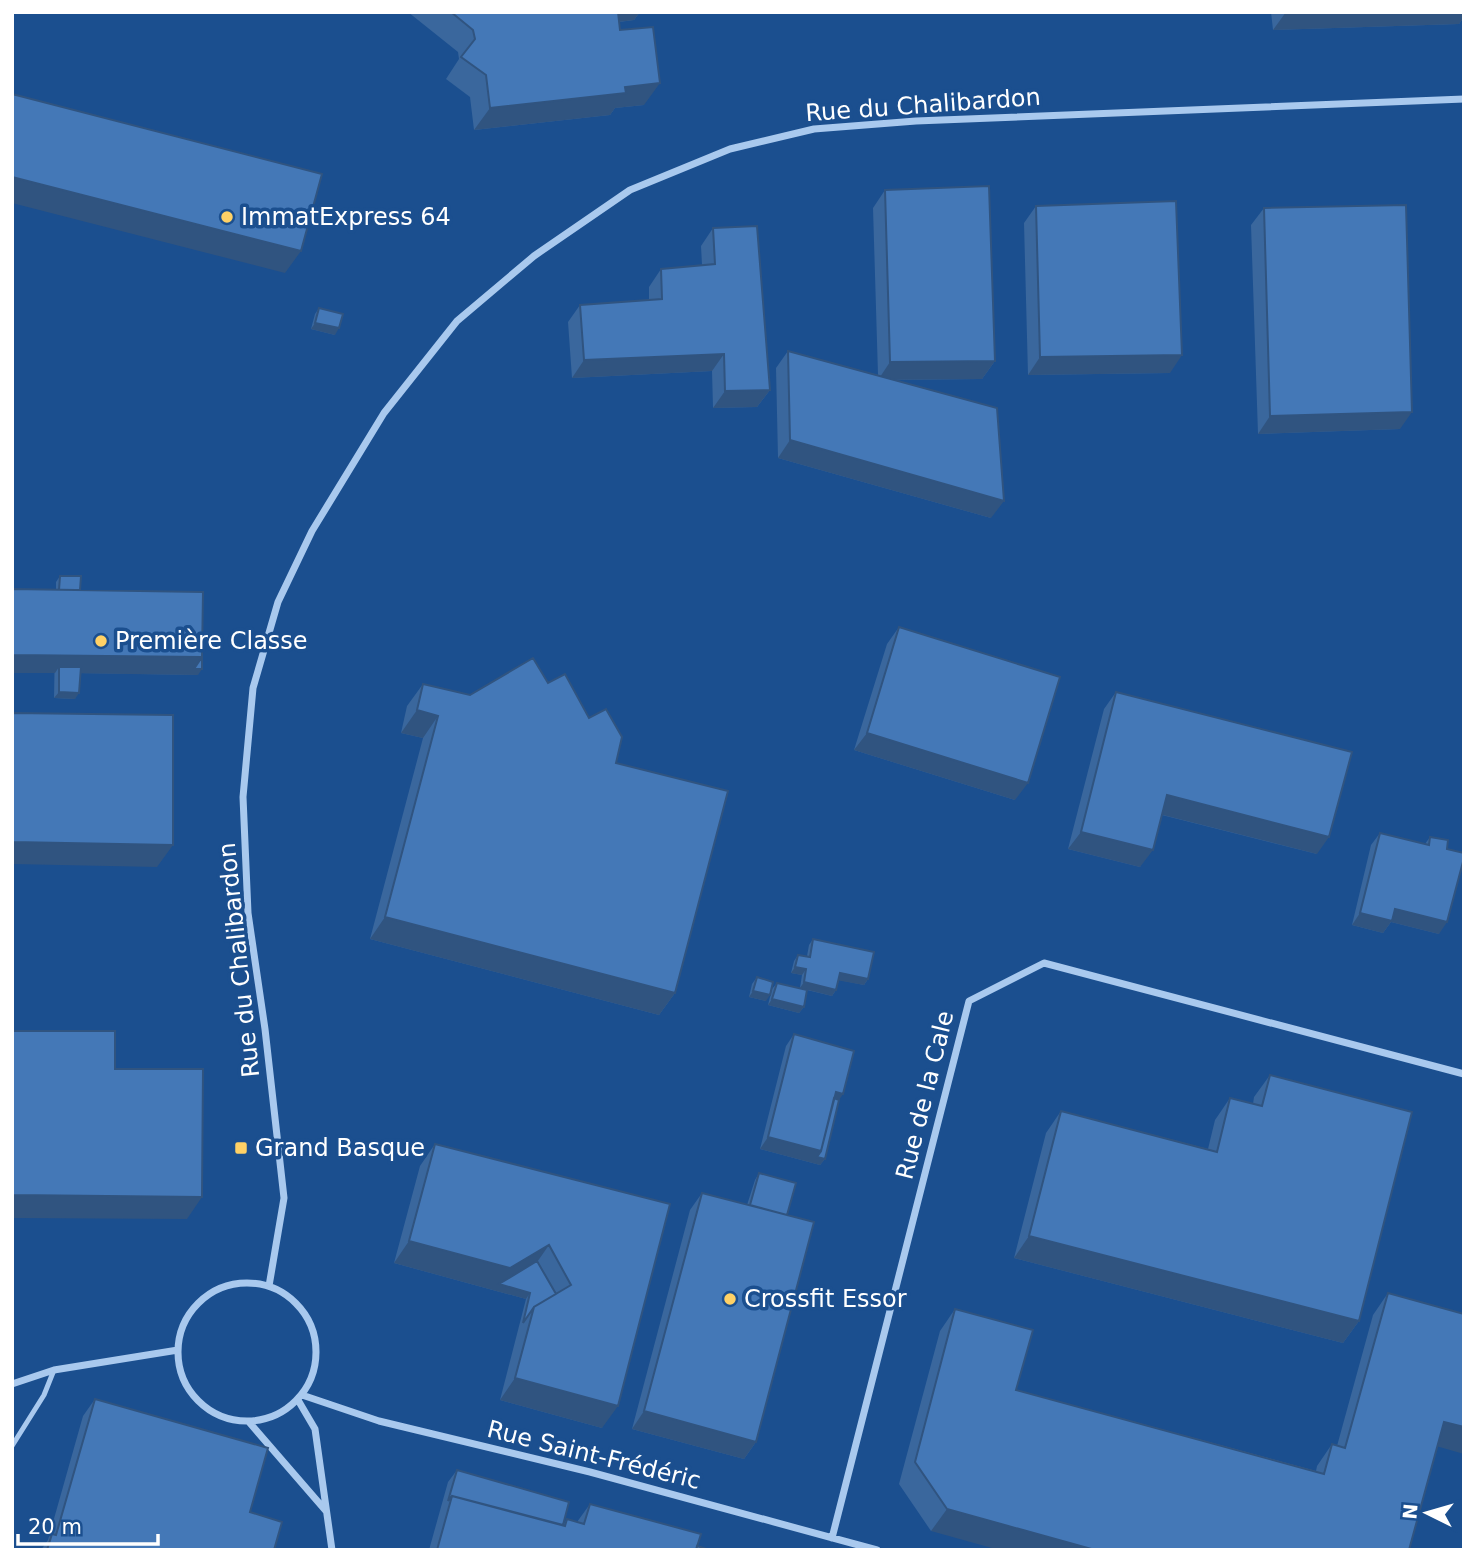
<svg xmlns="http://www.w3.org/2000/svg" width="1476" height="1562" font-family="'DejaVu Sans',sans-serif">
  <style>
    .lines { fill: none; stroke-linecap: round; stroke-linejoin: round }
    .lane { stroke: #a9c9ee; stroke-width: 5 }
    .street { stroke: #a9c9ee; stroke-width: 7 }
    .wall { fill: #3a679d }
    .shaded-wall { fill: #305480 }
    .building { fill: #4478b7; stroke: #305480; stroke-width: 2 }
    .poi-dot { fill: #ffd166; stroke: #1b4f8f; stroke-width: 2.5 }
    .labels { text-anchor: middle; stroke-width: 7; stroke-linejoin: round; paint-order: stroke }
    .street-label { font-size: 24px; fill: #fff; stroke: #1b4f8f }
    .poi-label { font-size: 24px; fill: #fff; stroke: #1b4f8f; text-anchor: start }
  </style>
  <rect width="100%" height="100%" fill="#1b4f8f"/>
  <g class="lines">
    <path class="lane" d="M12 1446 44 1395 54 1370"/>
    <path class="street" d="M178 1352a69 69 0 1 1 138 0a69 69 0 1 1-138 0Z
      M269 1286 284 1198 265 1029 248 913 243 797 253 688 278 602 312 531 384 413 457 321 534 256 630 190 730 149 814 129 916 121 1464 99
      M12 1384 54 1370 178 1350
      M302 1395 379 1421 590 1472 877 1550
      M298 1400 315 1429 332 1550
      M249 1422 326 1511
      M832 1538 969 1001 1044 963 1464 1074"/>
  </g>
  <path class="wall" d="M408 12H640L634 20 619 22 620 30 644 105 615 108 610 115 474 130 470 97 446 79 459 59 458 52Z
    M1271 12H1464V17L1459 24 1273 30Z
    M885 190 995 361 982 379 894 380 991 518 778 458 776 368 788 351 878 375 873 208Z
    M1036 206 1170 373 1028 375 1024 223Z
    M1264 208 1400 429 1258 434 1251 225Z
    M713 228 770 390 757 407 713 408 712 371 572 378 568 322 580 305 649 300V287L661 269 702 265 701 246Z
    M319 308 335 335 311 329 315 314Z
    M60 576 80 590 198 675 80 673 75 699 54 698 56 590V582Z
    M899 627 1015 800 854 750 887 644Z
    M548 683 589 718 675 993 659 1015 370 939 423 738 401 733 407 706 423 684 470 695Z
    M1116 692 1317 854 1162 815 1140 867 1068 849 1104 709Z
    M1380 833 1425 844 1430 837 1447 849 1439 934 1391 922 1383 933 1352 925 1371 845Z
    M813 939 868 979 864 985 839 980 836 990 832 996 807 990 804 1007 799 1013 768 1005 772 989 777 983 800 988 802 975 791 973 794 961 798 955 807 956 809 945Z
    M757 977 766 1001 749 997 752 984Z
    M794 1034 839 1100 825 1159 820 1165 760 1149 786 1046Z
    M1270 1075 1359 1321 1343 1343 1014 1258 1046 1133 1061 1111 1208 1149 1215 1120 1230 1098 1253 1104 1254 1097Z
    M435 1144 670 1204 602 1428 500 1400 526 1299 394 1263 420 1166Z
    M759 1173 787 1215 756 1442 744 1459 632 1429 690 1210 702 1193 747 1205 755 1180Z
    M1388 1293 1437 1446 1409 1550 931 1531 899 1484 940 1331 955 1309 1016 1390 1316 1471 1317 1466 1332 1444 1337 1446 1373 1315Z
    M95 1399 250 1512 274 1550H41L48 1540 83 1416Z
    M457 1470 563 1525 567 1519 577 1522 590 1504 697 1546 710 1550H429L448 1482Z"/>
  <path class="shaded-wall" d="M609 12H640L634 20 601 24Z
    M1286 12H1464V17L1459 24 1273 30Z
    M660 83 644 105 615 108 610 115 474 130 490 108 625 87Z
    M12 177 301 251 285 273 12 203Z
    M315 323 339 328 335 335 311 329Z
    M724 354 712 371 572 378 584 360Z
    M1182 355 1170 373 1028 375 1040 357Z
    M995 361 982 379 878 380 890 362Z
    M770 390 757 407 713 408 725 391Z
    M1412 412 1400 429 1258 434 1270 416Z
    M790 440 1004 501 991 518 778 458Z
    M12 655 202 657V669L198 675 59 673V667L55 673H12Z
    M59 692 79 693 75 699 54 698Z
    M417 710 438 716 423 738 401 733Z
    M867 733 1028 783 1015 800 854 750Z
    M1167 795 1329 837 1317 854 1155 813Z
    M1081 832 1153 850 1140 867 1068 849Z
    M12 842 173 845 157 867 12 864Z
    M1395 909 1447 922 1439 934 1391 922 1383 933 1352 925 1360 913Z
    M385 917 675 993 659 1015 370 939Z
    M795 967 806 969 802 975 791 973Z
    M840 973 868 979 864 985 836 980Z
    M804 982 836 990 832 996 800 988Z
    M753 991 770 995 766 1001 749 997Z
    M772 999 804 1007 799 1013 768 1005Z
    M836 1092 843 1094 835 1106 830 1105Z
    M768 1137 821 1151 825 1159 820 1165 760 1149Z
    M12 1195 202 1197 187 1219 12 1218Z
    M1029 1236 1359 1321 1343 1343 1014 1258Z
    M409 1241 549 1245 533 1268 530 1293 526 1299 394 1263Z
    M515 1378 618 1406 602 1428 500 1400Z
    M644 1411 756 1442 744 1459 632 1429Z
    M1444 1422 1464 1427V1454L1429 1444Z
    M947 1509 1095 1550H999L931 1531Z"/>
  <path class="building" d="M451 12H618L620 30 653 27 660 83 625 87 626 93 490 108 486 75 461 57 475 39 473 30Z
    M12 94 322 174 301 251 12 177Z
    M989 186 995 361 890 362 885 190Z
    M1176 201 1182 355 1040 357 1036 206Z
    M1406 205 1412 412 1270 416 1264 208Z
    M757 226 770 390 725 391 724 354 584 360 580 305 662 299 661 269 715 264 713 228Z
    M319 308 343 314 339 328 315 323Z
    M788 351 997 408 1004 501 790 440Z
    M60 576H81L80 590H59Z
    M12 589 203 592 202 657 12 655Z
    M899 627 1060 677 1028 783 867 733Z
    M202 657V669H194Z
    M533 658 548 683 565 674 589 718 606 709 622 737 616 763 728 791 675 993 385 917 438 716 417 710 423 684 470 695Z
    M59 667H81L79 693 59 692Z
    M1116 692 1352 752 1329 837 1167 795 1153 850 1081 832Z
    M12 713 173 715V845L12 842Z
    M1380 833 1429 845 1430 837 1448 840 1447 849 1464 853V858L1447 922 1395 909 1392 921 1360 913Z
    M813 939 874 952 868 979 840 973 836 990 804 982 806 969 795 967 798 955 810 957Z
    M757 977 773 982 770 995 753 991Z
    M777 983 807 990 804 1007 772 999Z
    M12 1031H115V1069H203L202 1197 12 1195Z
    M794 1034 854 1051 843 1094 836 1092 821 1151 768 1137Z
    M1270 1075 1412 1112 1359 1321 1029 1236 1061 1111 1217 1152 1230 1098 1262 1106Z
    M834 1098 839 1100 825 1159 817 1157 821 1151Z
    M435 1144 670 1204 618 1406 515 1378 534 1307 571 1285 549 1245 510 1268 409 1241Z
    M759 1173 796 1183 787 1215 750 1205Z
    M702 1193 814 1222 756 1442 644 1411Z
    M537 1261 556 1294 534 1307 523 1323 530 1293 499 1284Z
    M1388 1293 1464 1314V1427L1444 1422 1409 1550H1095L947 1509 915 1462 955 1309 1033 1330 1016 1390 1324 1474 1332 1444 1345 1448Z
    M95 1399 268 1448 250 1512 282 1522 274 1550H47L52 1534 56 1535Z
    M457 1470 569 1502 563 1525 452 1496 448 1501Z
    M452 1496 565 1526 567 1519 584 1524 590 1504 701 1534 696 1550H437Z
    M697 1546 710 1550H696Z"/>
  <g class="poi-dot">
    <circle cx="227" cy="217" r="7"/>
    <circle cx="101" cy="641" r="7"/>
    <rect x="234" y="1141" width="14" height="14" rx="3.5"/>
    <circle cx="730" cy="1299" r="7"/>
  </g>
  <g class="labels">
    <g class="street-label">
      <text transform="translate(923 105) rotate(-4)" y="8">Rue du Chalibardon</text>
      <text transform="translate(239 960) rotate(-96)" y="8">Rue du Chalibardon</text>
      <text transform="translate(925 1095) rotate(-76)" y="8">Rue de la Cale</text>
      <text transform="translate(594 1455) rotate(14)" y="8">Rue Saint-Frédéric</text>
    </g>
    <g class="poi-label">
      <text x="241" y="225">ImmatExpress 64</text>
      <text x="115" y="649">Première Classe</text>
      <text x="255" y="1156">Grand Basque</text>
      <text x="744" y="1307">Crossfit Essor</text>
    </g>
  </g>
  <rect width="1476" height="1562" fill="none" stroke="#ffffff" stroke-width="28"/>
  <g transform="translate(1427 1513) rotate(275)" stroke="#1b4f8f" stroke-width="5" paint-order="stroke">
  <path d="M0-5L12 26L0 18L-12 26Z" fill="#ffffff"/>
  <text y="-10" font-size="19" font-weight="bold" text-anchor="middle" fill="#ffffff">N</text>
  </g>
  <path d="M18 1534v10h140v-10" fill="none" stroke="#ffffff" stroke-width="3.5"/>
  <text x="28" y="1534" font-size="21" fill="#ffffff" stroke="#1b4f8f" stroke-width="5" paint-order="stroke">20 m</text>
</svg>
